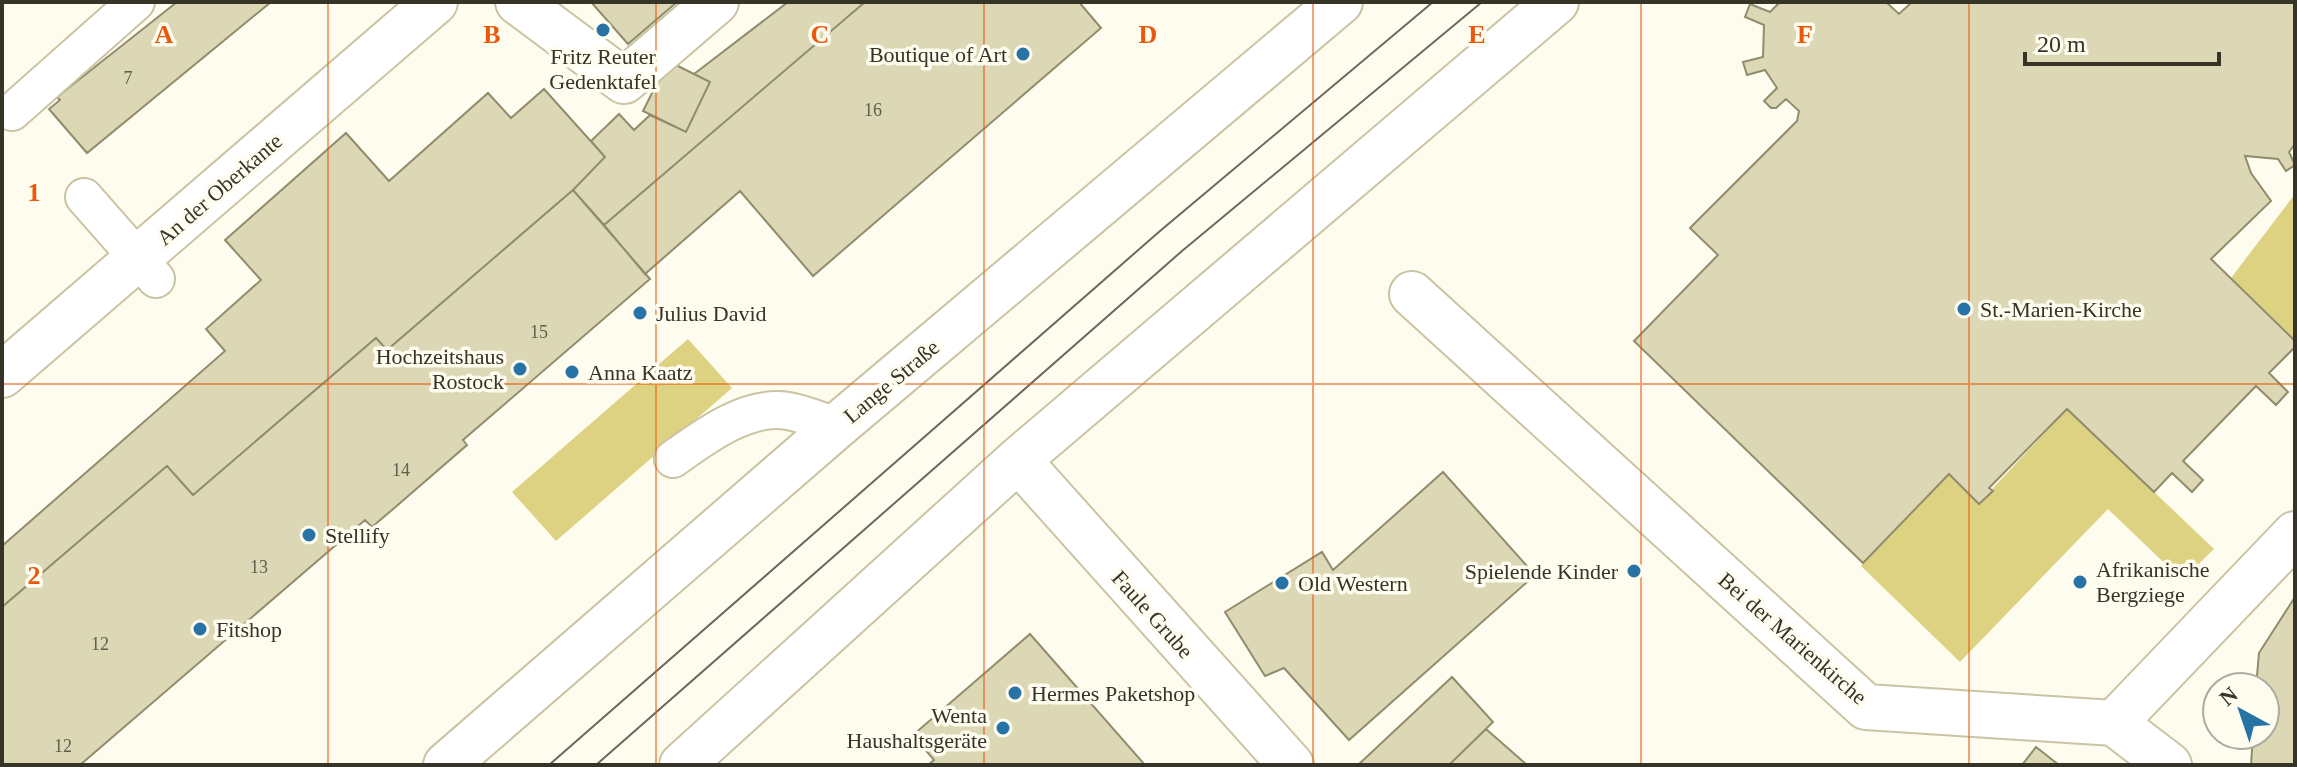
<svg xmlns="http://www.w3.org/2000/svg" width="2297" height="767" font-family="Georgia,serif">
  <style>
    .green { fill: #ddd281 }
    .building { fill: #dcd8b6; stroke: #908c6c; stroke-width: 2 }
    .lines { fill: none; stroke-linecap: round; stroke-linejoin: round }
    .service-casing { stroke: #c9c4a3; stroke-width: 40 }
    .pedestrian-casing { stroke: #c9c4a3; stroke-width: 48 }
    .minor-casing { stroke: #c9c4a3; stroke-width: 48 }
    .service { stroke: #fff; stroke-width: 36 }
    .pedestrian { stroke: #fff; stroke-width: 44 }
    .minor { stroke: #fff; stroke-width: 44 }
    .tram { stroke: #6b695c; stroke-width: 2 }
    .grid { fill: none; stroke: #e8590c; stroke-width: 2; stroke-opacity: 0.55 }
    .poi-dot { fill: #2873a6; stroke: #fefcef; stroke-width: 3 }
    .labels { text-anchor: middle; stroke-width: 7; stroke-linejoin: round; paint-order: stroke }
    .number-label { font-size: 18px; fill: #605d4b }
    .poi-label { font-size: 22px; fill: #363427; stroke: #fefcef; text-anchor: start }
    .street-label { font-size: 22px; fill: #363427; stroke: #fefcef }
    .grid-label { font-size: 26px; text-anchor: middle; font-weight: bold; fill: #e8590c; stroke: #fefcef; stroke-width: 7; stroke-linejoin: round; paint-order: stroke }
  </style>
  <rect width="100%" height="100%" fill="#fefcef"/>
  <path class="green" d="M2295 194V341L2231 278Z
    M688 339 732 388 556 541 512 492Z
    M2067 409 2214 549 2182 580 2108 509 1960 662 1861 566 1949 474 1979 503Z"/>
  <path class="building" d="M177 2H271L87 153 49 109 60 100 57 97Z
    M591 2H677L628 44Z
    M788 2H865L604 225 573 190 605 157 591 141 619 114 634 130 650 115 686 132 710 82 694 74Z
    M865 2H1079L1101 28 813 276 740 191 645 274 604 225Z
    M1780 2H1886L1899 14 1912 2H2295V144L2289 152 2295 165 2286 171 2278 159 2245 156 2251 173 2271 201 2211 259 2295 341V347L2269 373 2288 392 2276 405 2256 386 2183 461 2203 480 2192 492 2172 473 2154 492 2067 409 1989 488 1993 491 1979 504 1949 474 1863 563 1634 341 1718 255 1690 228 1797 121 1799 111 1786 99 1776 108H1771L1764 101 1777 88 1765 70 1747 75 1743 62 1763 57 1764 25 1745 17 1750 4 1770 12Z
    M668 61 710 82 686 132 643 111Z
    M544 89 605 157 573 190 387 350 376 338 193 495 167 466 2 607V546L225 351 206 329 261 280 225 240 346 133 389 181 488 93 511 118Z
    M573 190 650 279 463 440 467 445 392 510 372 527 365 520 80 765H2V607L167 466 193 495 376 338 387 350Z
    M1443 472 1535 575 1349 740 1284 668 1265 676 1225 612 1322 552 1333 570Z
    M2295 597V765H2251L2253 735H2265V687H2256L2259 653Z
    M1030 634 1145 765H928L934 760 913 735Z
    M1452 677 1493 722 1449 765H1358Z
    M1486 729 1527 765H1449Z
    M2036 747 2059 765H2022Z"/>
  <g class="lines">
    <defs>
      <path id="service" d="M12 112 136 2
        M84 197 156 279
        M673 459C704 437 747 404 788 411 805 414 821 421 837 426"/>
      <path id="pedestrian" d="M1412 294 1866 707 2114 723
        M2114 723 2295 534
        M2114 723 2169 765"/>
      <path id="minor" d="M518 2 624 81 716 2
        M2 375 435 2
        M1018 460 1291 765
        M446 765 837 426 1340 2
        M682 765 1018 460 1556 2"/>
    </defs>
    <use href="#service" class="service-casing"/>
    <use href="#pedestrian" class="pedestrian-casing"/>
    <use href="#minor" class="minor-casing"/>
    <use href="#service" class="service"/>
    <use href="#pedestrian" class="pedestrian"/>
    <use href="#minor" class="minor"/>
    <path class="tram" d="M549 765 1160 231 1433 2
      M596 765 1182 251 1482 2"/>
  </g>
  <path class="grid" d="M328 2V765M656 2V765M984 2V765M1313 2V765M1641 2V765M1969 2V765M2 384H2295"/>
  <g class="poi-dot">
    <circle cx="603" cy="30" r="8"/>
    <circle cx="1023" cy="54" r="8"/>
    <circle cx="1964" cy="309" r="8"/>
    <circle cx="640" cy="313" r="8"/>
    <circle cx="520" cy="369" r="8"/>
    <circle cx="572" cy="372" r="8"/>
    <circle cx="309" cy="535" r="8"/>
    <circle cx="1634" cy="571" r="8"/>
    <circle cx="2080" cy="582" r="8"/>
    <circle cx="1282" cy="583" r="8"/>
    <circle cx="200" cy="629" r="8"/>
    <circle cx="1015" cy="693" r="8"/>
    <circle cx="1003" cy="728" r="8"/>
  </g>
  <g class="labels">
    <g class="number-label">
      <text x="128" y="84">7</text>
      <text x="873" y="116">16</text>
      <text x="539" y="338">15</text>
      <text x="401" y="476">14</text>
      <text x="259" y="573">13</text>
      <text x="100" y="650">12</text>
      <text x="63" y="752">12</text>
    </g>
    <g class="poi-label">
      <text x="1007" y="62" text-anchor="end">Boutique of Art</text>
      <text x="603" y="64" text-anchor="middle">Fritz Reuter<tspan x="603" dy="25">Gedenktafel</tspan></text>
      <text x="1980" y="317">St.-Marien-Kirche</text>
      <text x="656" y="321">Julius David</text>
      <text x="504" y="364" text-anchor="end">Hochzeitshaus<tspan x="504" dy="25">Rostock</tspan></text>
      <text x="588" y="380">Anna Kaatz</text>
      <text x="325" y="543">Stellify</text>
      <text x="2096" y="577">Afrikanische<tspan x="2096" dy="25">Bergziege</tspan></text>
      <text x="1618" y="579" text-anchor="end">Spielende Kinder</text>
      <text x="1298" y="591">Old Western</text>
      <text x="216" y="637">Fitshop</text>
      <text x="1031" y="701">Hermes Paketshop</text>
      <text x="987" y="723" text-anchor="end">Wenta<tspan x="987" dy="25">Haushaltsgeräte</tspan></text>
    </g>
    <g class="street-label">
      <text transform="translate(219 189) rotate(-41)" y="8">An der Oberkante</text>
      <text transform="translate(891 381) rotate(-40)" y="8">Lange Straße</text>
      <text transform="translate(1153 614) rotate(48)" y="8">Faule Grube</text>
      <text transform="translate(1793 638) rotate(41)" y="8">Bei der Marienkirche</text>
    </g>
  </g>
  <g class="grid-label">
    <text x="164" y="43">A</text>
    <text x="492" y="43">B</text>
    <text x="820" y="43">C</text>
    <text x="1148" y="43">D</text>
    <text x="1477" y="43">E</text>
    <text x="1805" y="43">F</text>
    <text x="34" y="201">1</text>
    <text x="34" y="584">2</text>
  </g>
  <rect width="2297" height="767" fill="none" stroke="#363427" stroke-width="8"/>
  <g transform="translate(2241 711) rotate(320)"><circle r="38" fill="#fefcef" stroke="#aeac9f" stroke-width="2"/>
  <path d="M0-6L14 30L0 20L-14 30Z" fill="#2873a6"/>
  <text y="-12" font-size="22" font-weight="bold" text-anchor="middle" fill="#363427">N</text>
  </g>
  <path d="M2025 52v12h194v-12" fill="none" stroke="#363427" stroke-width="4"/>
  <text x="2037" y="52" font-size="24" fill="#363427" stroke="#fefcef" stroke-width="6" paint-order="stroke">20 m</text>
</svg>
